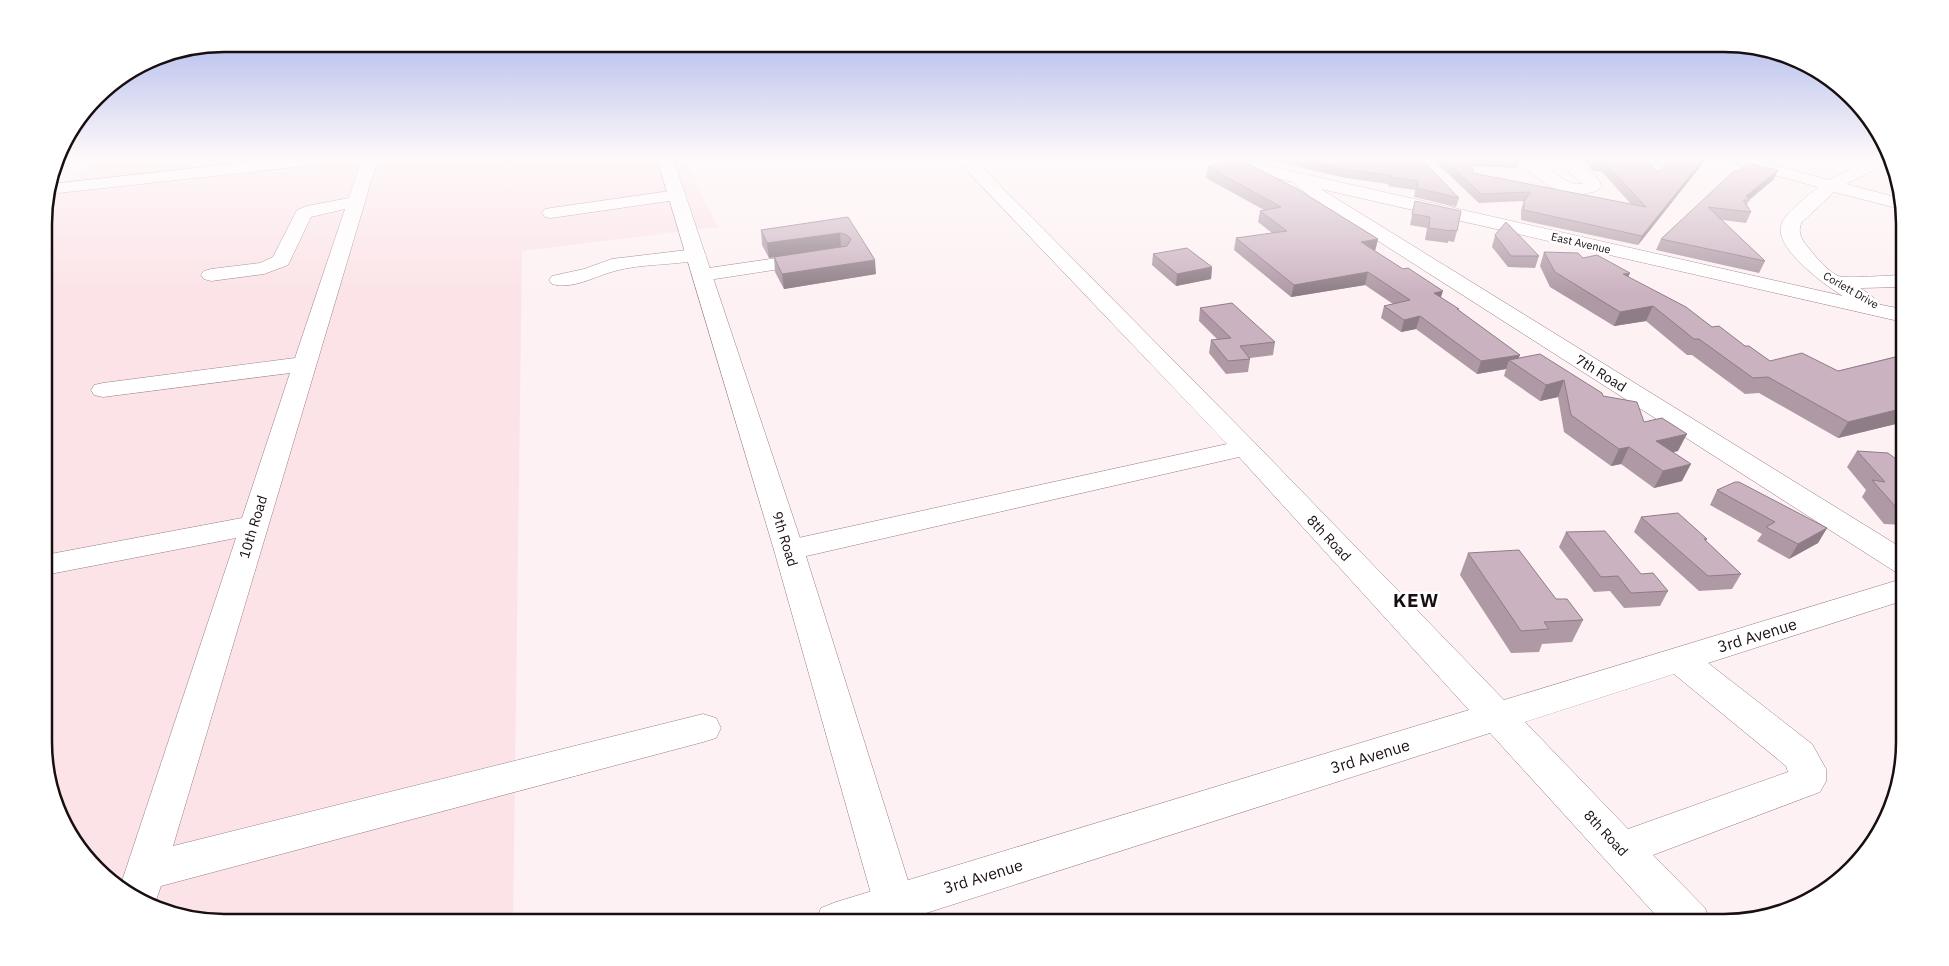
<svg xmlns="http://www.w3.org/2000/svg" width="1949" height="966" font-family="'IBM Plex Sans',sans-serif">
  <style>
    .built { fill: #fbe3e7 }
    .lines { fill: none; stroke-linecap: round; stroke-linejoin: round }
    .minor-casing { stroke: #997d82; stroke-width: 1 }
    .major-casing { stroke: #997d82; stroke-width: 1 }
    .minor { fill: #fff; fill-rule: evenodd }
    .major { fill: #fff; fill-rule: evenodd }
    .wall { fill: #af99a5 }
    .shaded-wall { fill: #8e7d86 }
    .building { fill: #cbb2c0; stroke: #8e7d86 }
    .labels { text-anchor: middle; stroke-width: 5; stroke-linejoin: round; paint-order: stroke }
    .far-street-label { font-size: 11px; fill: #190f11; stroke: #fff }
    .street-label { font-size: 14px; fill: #190f11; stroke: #fff }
    .near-street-label { font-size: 16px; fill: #190f11; stroke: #fff }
    .district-label { font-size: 19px; font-weight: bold; letter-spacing: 1px; fill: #190f11; stroke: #fff }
    .rim { fill: none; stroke: #190f11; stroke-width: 2.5 }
  </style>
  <rect width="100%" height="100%" fill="#fdf1f3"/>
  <path class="built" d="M106 158H684L718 227 522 251 513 922H225L145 904 81 851 45 765 44 213 51 189Z"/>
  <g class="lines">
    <defs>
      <path id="minor" d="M284 158H341L339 161 333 163 49 194 52 184Z
        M362 158H378L173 846 703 714 716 718 721 728 716 738 703 742 161 886 154 906 145 904 121 884 236 538 45 575V555L242 518 290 373 103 397 94 395 91 390 94 385 103 383 295 358 345 209 311 217 288 265 264 274 211 281 204 279 201 275 204 271 211 269 260 263 273 257 297 210 307 206 349 198Z
        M955 158H973L1254 442 1504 700 1905 578V600L1708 663 1812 744 1826 769V781L1820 792 1653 855 1705 908 1711 922H1662L1490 733 898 922H815L821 908 836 902 1469 710 1239 457 789 560 778 557 774 550 778 543 789 540 1227 444ZM1674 674 1786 766 1788 772 1628 829 1525 722Z
        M1201 158H1233L1843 296C1826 286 1775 249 1781 226 1784 213 1808 196 1818 187L1723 161 1721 158H1749L1829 180 1871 158H1888L1889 162 1846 184 1903 199 1904 210 1834 192 1802 222C1797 231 1801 239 1807 246 1816 257 1825 269 1838 276 1846 279 1892 275 1904 275V287L1860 288 1871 295 1875 299 1872 303 1902 309 1904 315 1902 319 1894 320 1321 189 1905 550V574L1894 571 1311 198 1293 182 1203 161Z
        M1518 158H1536L1563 179 1575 184H1583L1553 158H1572L1596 176 1602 186C1598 191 1594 192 1588 193 1563 200 1532 178 1518 158Z
        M677 190 683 191 686 195 683 199 551 218 545 217 542 213 545 209 551 208Z
        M696 249 703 251 706 255 703 259C674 266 643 263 615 271 595 276 573 290 552 284L549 280 552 276 584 269 612 259Z
        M812 253 819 255 822 259 819 263 702 281 695 279 692 275 695 271 702 269Z"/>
      <path id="major" d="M657 158H673L804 550 921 922H879L774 550Z"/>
    </defs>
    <use href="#minor" class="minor-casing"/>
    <use href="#major" class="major-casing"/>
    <use href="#minor" class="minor"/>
    <use href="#major" class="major"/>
  </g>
  <path class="wall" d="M1259 158H1420L1459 198 1456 207 1414 197 1415 190 1388 186 1389 184 1346 178Z
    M1431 158H1518L1520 160 1517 168 1473 166 1472 173 1631 204 1602 172 1593 171 1582 158H1642L1659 172 1707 158 1638 245 1521 220V210L1524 201 1479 203Z
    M1800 158H1823L1821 161Z
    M1208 167 1378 239 1375 251 1520 355 1518 358 1603 396 1644 422 1678 451 1673 452 1682 481 1654 488 1621 464 1611 466 1564 432 1558 397 1540 401 1504 376 1506 369 1477 374 1416 329 1401 332 1381 318 1384 306 1393 304 1365 285 1291 297 1234 250 1236 238 1272 233 1258 222 1260 211 1264 210 1206 178Z
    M1778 170 1773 180 1749 200 1747 205 1751 212 1746 223 1722 220 1765 261 1759 273 1656 250 1661 239 1738 171Z
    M1415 201 1457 231 1454 242 1448 241V243L1425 240 1427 228 1410 225Z
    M848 217 876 274 784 289 775 272 774 257 841 247 769 258 762 245 761 230Z
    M1495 235 1539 256 1535 268 1508 267 1492 247Z
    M1544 252 1583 258 1628 277 1770 361 1838 371 1897 356 1904 344V422L1838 438 1759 393 1745 394 1692 355H1687L1646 321 1614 326 1550 287 1540 266Z
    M1153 254 1212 267 1211 279 1176 286 1152 265Z
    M1200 308 1275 342 1273 355 1250 358V359L1248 372 1226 374 1209 353 1211 340 1217 339 1199 321Z
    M1857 451 1904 465 1905 525 1884 524 1862 497 1866 490 1847 467Z
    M1717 490 1827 528 1818 543 1789 559 1757 541 1762 534 1710 505Z
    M1641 517 1707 539 1706 541 1741 574 1732 589 1699 591 1634 532Z
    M1566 532 1641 574 1668 591 1660 606 1624 608 1610 591 1594 592 1559 547Z
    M1468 553 1556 599 1583 620 1572 642 1542 644 1539 652 1511 653 1460 575Z"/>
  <path class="shaded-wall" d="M1704 158H1707L1638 245 1642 236Z
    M1778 170 1773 180 1749 200 1746 196Z
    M840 233 841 247 769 258 767 243Z
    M1378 239 1375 251 1361 242Z
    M875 260 876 274 784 289 782 274Z
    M1212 267 1211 279 1176 286 1177 274Z
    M1368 272 1365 285 1291 297 1294 285Z
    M1630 273 1624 287 1623 274Z
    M1443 291 1439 303 1434 293Z
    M1653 306 1646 321 1614 326 1620 312Z
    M1420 316 1416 329 1401 332 1404 320Z
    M1520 355 1516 365 1509 360 1506 369 1477 374 1481 361Z
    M1564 380 1558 397 1540 401 1546 385Z
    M1904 408V422L1838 438 1848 422Z
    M1687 434 1678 451 1648 458 1656 441Z
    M1629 447 1621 464 1611 466 1619 449Z
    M1691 464 1682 481 1654 488 1663 471Z
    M1827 528 1818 543 1789 559 1798 544Z"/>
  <path class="building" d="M1298 158H1420L1459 198 1417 188 1418 181 1390 177 1391 175 1348 170Z
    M1443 158H1474L1472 173 1646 207 1605 163H1596L1592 158H1642L1659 172 1671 158H1704L1642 236 1524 210V201L1531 192 1481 194Z
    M1493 158H1518L1520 160Z
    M1233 159 1243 161 1299 190 1378 239 1361 242 1403 269 1408 268 1443 291 1434 293 1459 309H1457L1520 355 1481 361 1420 316 1404 320 1384 306 1410 300 1368 272 1294 285 1236 238 1287 231 1260 211 1281 207 1208 167Z
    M1747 163 1778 170 1746 196 1750 200H1743L1751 212 1708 207 1765 261 1661 239 1734 171H1738Z
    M1415 201 1461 211 1457 231 1451 230V231L1429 228 1430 217 1412 214Z
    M848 217 875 260 782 274 774 257 847 246 851 239 847 235 840 233 767 243 761 230Z
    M1506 222 1539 256H1511L1495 235Z
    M1187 248 1212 267 1177 274 1153 254Z
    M1544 252 1578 253 1583 258 1597 255 1630 273 1623 274 1686 307 1712 327 1719 326 1745 346H1749L1770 361 1802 353 1838 371 1904 355V408L1848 422 1768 377 1753 378 1699 339H1694L1653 306 1620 312 1555 272Z
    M1232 303 1275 342 1240 346 1250 359 1228 361 1211 340 1231 338 1200 308Z
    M1540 354 1602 393 1603 396 1637 402 1644 422 1662 418 1687 434 1656 441 1691 464 1663 471 1629 447 1619 449 1571 415 1564 380 1546 385 1509 360Z
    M1857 451 1888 453 1904 465 1905 507 1895 506 1872 480 1885 482Z
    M1735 482H1739L1827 528 1798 544 1766 527 1775 522 1717 490Z
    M1678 513 1707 539H1704L1741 574 1708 576 1641 517Z
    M1605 531 1641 574 1653 573 1668 591 1631 593 1618 576 1601 577 1566 532Z
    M1519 550 1556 599H1567L1583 620 1544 622 1549 629 1521 631 1468 553Z"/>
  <linearGradient id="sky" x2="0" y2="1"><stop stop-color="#a3afe9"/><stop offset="0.54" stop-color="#fef9fa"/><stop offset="1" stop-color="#fef9fa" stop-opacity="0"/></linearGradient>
  <rect width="1949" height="294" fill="url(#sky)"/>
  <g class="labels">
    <g class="far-street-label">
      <text transform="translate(1581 243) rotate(13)" y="4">East Avenue</text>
      <text transform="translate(1851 290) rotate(30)" y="4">Corlett Drive</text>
    </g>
    <g class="street-label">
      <text transform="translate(1601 373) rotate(32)" y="5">7th Road</text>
      <text transform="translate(253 527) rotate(-73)" y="5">10th Road</text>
      <text transform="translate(1329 538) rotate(47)" y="5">8th Road</text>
      <text transform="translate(785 539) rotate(73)" y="5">9th Road</text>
      <text transform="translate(1606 833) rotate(47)" y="5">8th Road</text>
    </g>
    <g class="near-street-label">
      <text transform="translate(1757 635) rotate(-17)" y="6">3rd Avenue</text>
      <text transform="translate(1370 756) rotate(-17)" y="6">3rd Avenue</text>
      <text transform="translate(983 876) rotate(-17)" y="6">3rd Avenue</text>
    </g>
    <g class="district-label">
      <text x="1416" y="607">KEW</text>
    </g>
  </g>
  <path d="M0 0H1949V966H0ZM224 52H1724A172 172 0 0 1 1896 224V742A172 172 0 0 1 1724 914H224A172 172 0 0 1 52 742V224A172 172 0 0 1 224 52Z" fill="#fff" fill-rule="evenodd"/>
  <path class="rim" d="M224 52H1724A172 172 0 0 1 1896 224V742A172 172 0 0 1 1724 914H224A172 172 0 0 1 52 742V224A172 172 0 0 1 224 52Z"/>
</svg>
